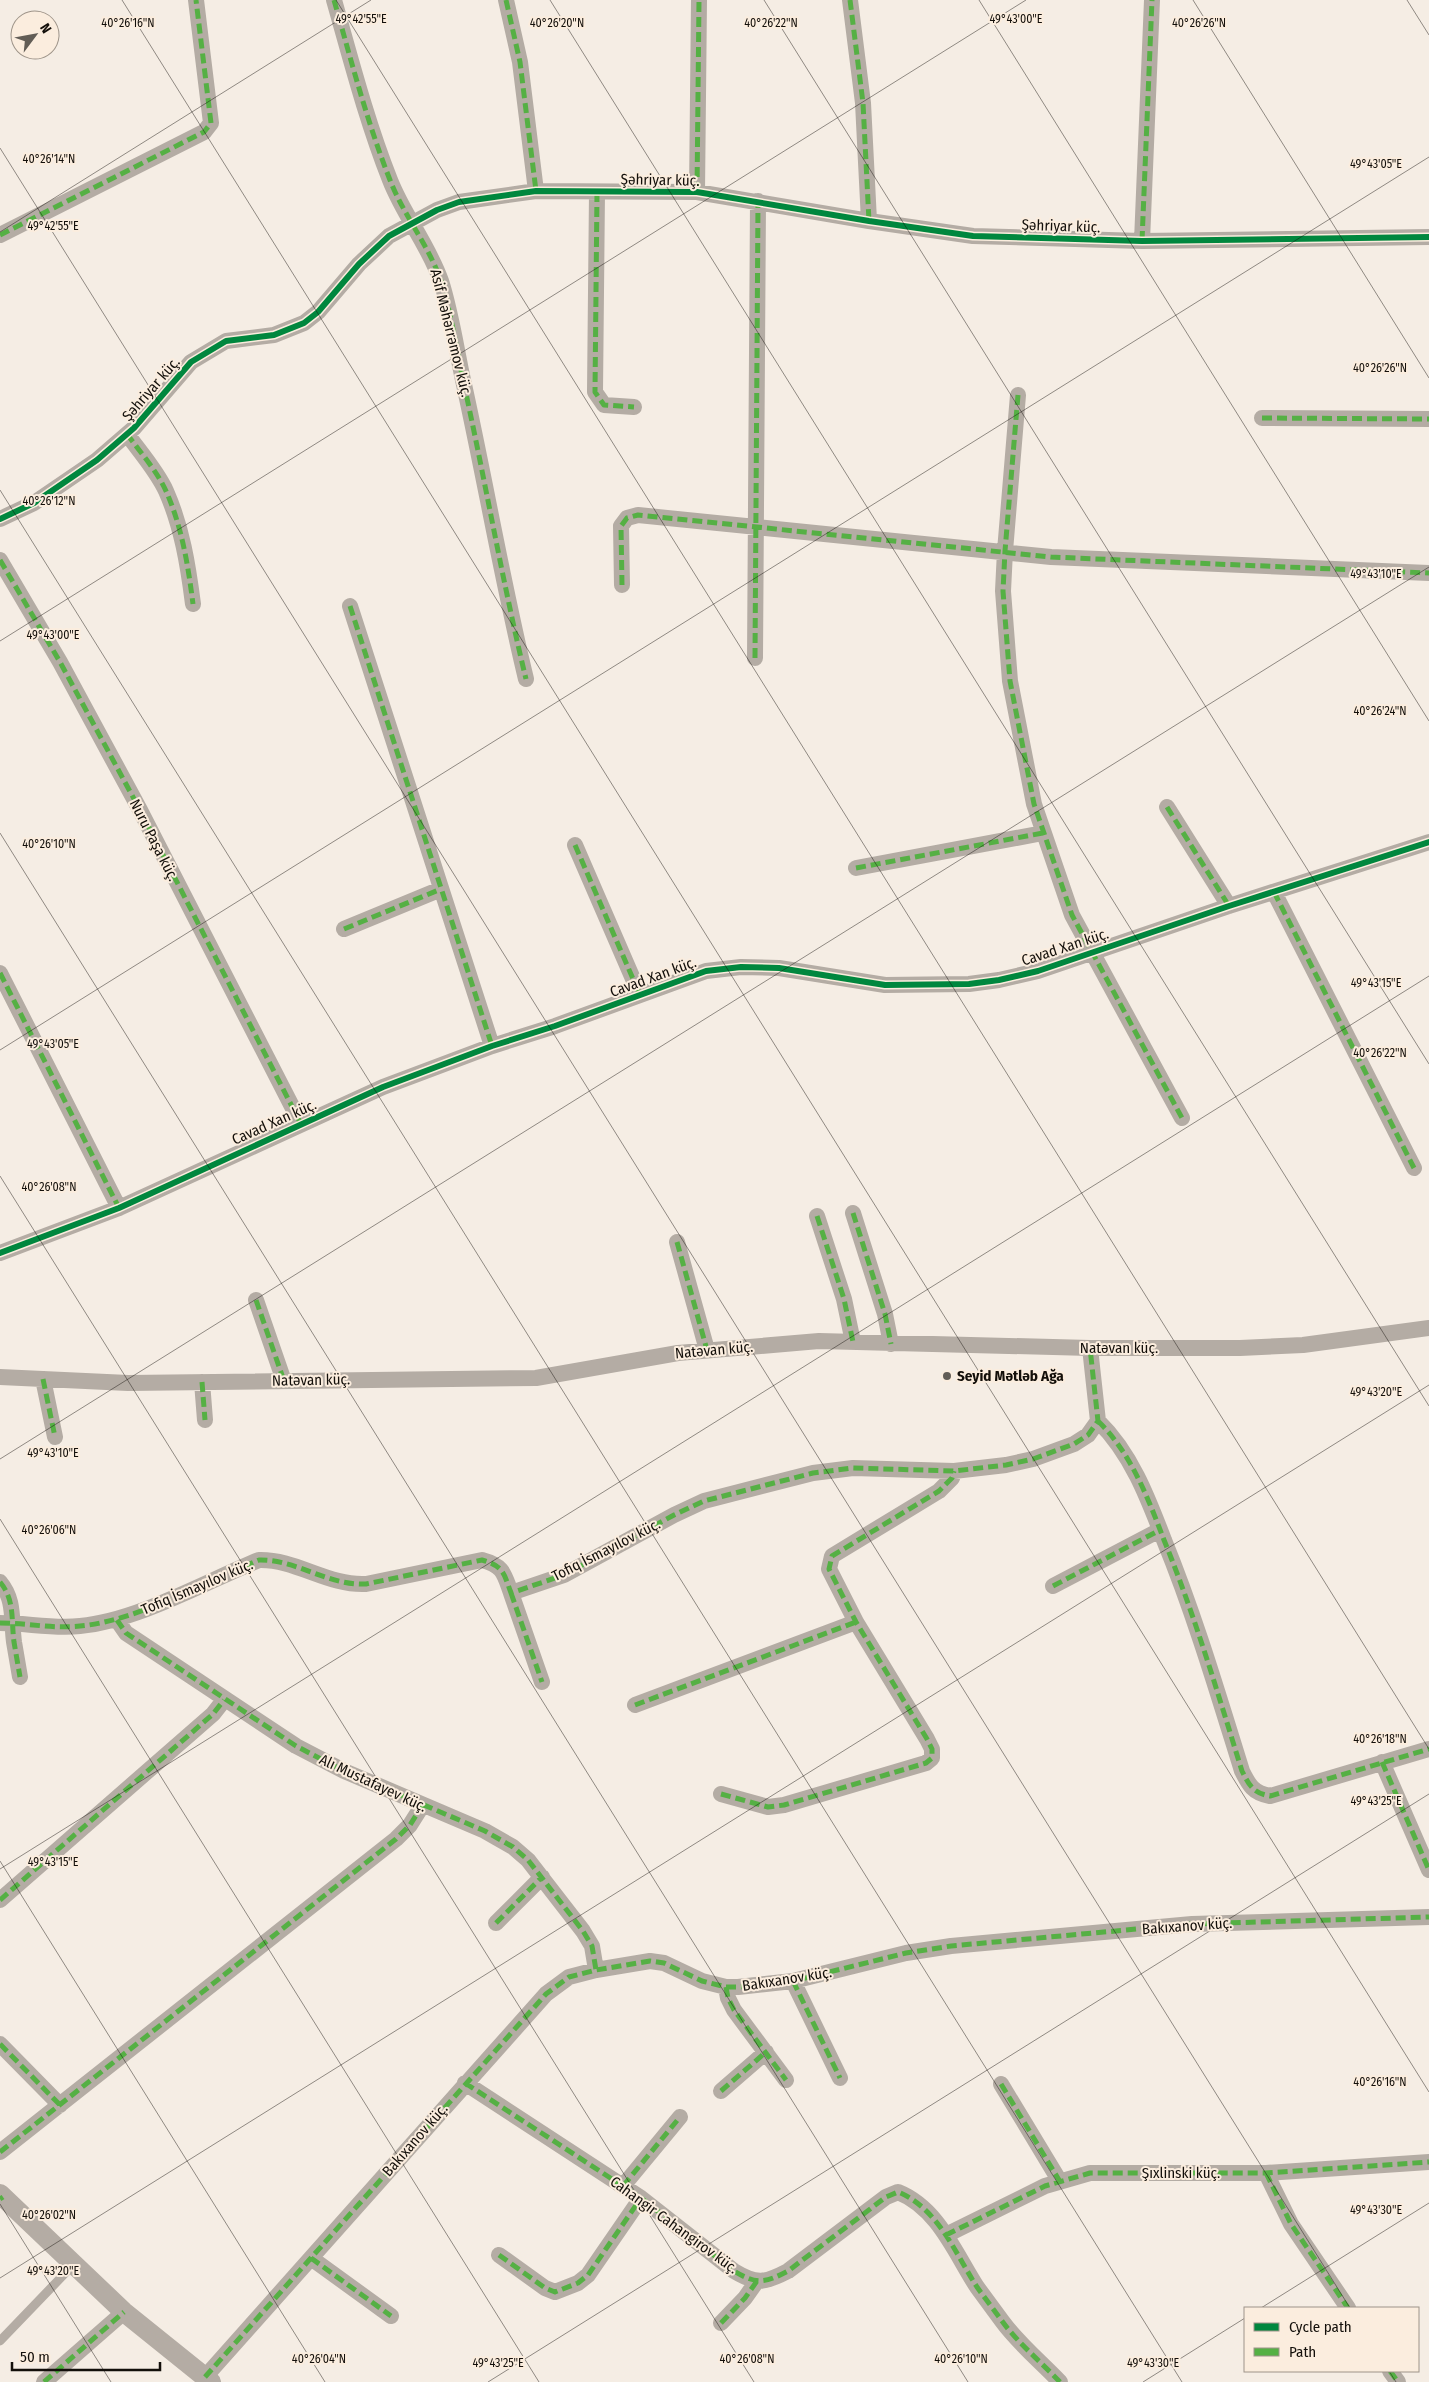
<svg xmlns="http://www.w3.org/2000/svg" width="1429" height="2382" font-family="'Fira Sans Condensed',sans-serif">
  <style>
    .lines { fill: none; stroke-linecap: round; stroke-linejoin: round }
    .service { stroke: #b4aca4; stroke-width: 9 }
    .minor { stroke: #b4aca4; stroke-width: 16 }
    .tertiary { stroke: #b4aca4; stroke-width: 20 }
    .quiet { stroke: #55b044; stroke-width: 5; stroke-dasharray: 10 5; stroke-linecap: butt }
    .cycleway-casing { stroke: #fbedde; stroke-width: 9 }
    .cycleway { stroke: #00873e; stroke-width: 6 }
    .ticks { fill: none; stroke: #130f0a; stroke-width: 1; stroke-opacity: 0.45 }
    .poi-dot { fill: #625d56; stroke: #fbedde; stroke-width: 2 }
    .labels { text-anchor: middle; stroke-width: 4; stroke-linejoin: round; paint-order: stroke }
    .street-label { font-size: 15px; fill: #130f0a; stroke: #fbedde }
    .poi-label { font-size: 15px; font-weight: bold; fill: #130f0a; stroke: #fbedde; text-anchor: start }
    .ticks-label { font-size: 12px; text-anchor: middle; fill: #130f0a; stroke: #fbedde; stroke-width: 4; stroke-linejoin: round; paint-order: stroke }
  </style>
  <rect width="100%" height="100%" fill="#f5ede4"/>
  <g class="lines">
    <path class="service" d="M0 2341 73 2265"/>
    <path class="minor" d="M334 0C351 60 367 122 390 180 404 216 428 244 441 281 451 312 456 347 463 380 485 479 502 580 526 679
      M506 0 520 62 536 191
      M850 0 863 103 869 221
      M597 192 595 392 604 405 634 407
      M697 192 699 0
      M0 235 204 132 211 123 196 0
      M1142 241 1152 0
      M1018 395 1005 551 1003 591 1010 681 1034 804 1072 915 1182 1118
      M1262 418 1429 419
      M127 434C140 452 157 471 166 491 182 527 188 565 193 604
      M0 519 34 503 97 460 134 428 191 362 226 341 274 335 304 323 318 312 359 264 389 236 437 210 459 202 536 191 697 192 869 221 973 236 1142 241 1429 237
      M0 560 60 662 140 810 301 1124
      M622 585 621 526 627 518 638 515 1051 557 1429 573
      M350 606 492 1046
      M755 658 758 201
      M1167 807 1229 906
      M575 845 640 995
      M856 868 1043 833
      M1274 892 1414 1168
      M344 929 441 889
      M0 973 119 1208
      M853 1213 885 1314 891 1344
      M817 1216 844 1299 853 1342
      M677 1242 707 1350
      M0 1253 119 1208 383 1087 492 1046 555 1026 706 971 741 967 779 968 885 985 969 984 999 980 1038 971 1229 906 1429 842
      M256 1300 284 1381
      M0 1377 128 1383 536 1378 678 1353 819 1341 1090 1348H1240L1303 1345 1429 1328
      M43 1379 55 1437
      M202 1382 205 1420
      M1098 1421C1131 1453 1148 1498 1164 1540 1195 1616 1218 1694 1242 1771 1249 1785 1253 1793 1270 1796L1429 1749
      M0 1582C15 1600 11 1619 14 1642 16 1654 18 1665 20 1677
      M1053 1586 1160 1530
      M511 1593 542 1682
      M117 1620 126 1633 296 1746 344 1771 485 1831 513 1847 528 1860 583 1931 592 1946 596 1970
      M0 1623C27 1623 53 1629 80 1626 137 1621 205 1582 259 1560 296 1559 328 1586 366 1584L482 1560C504 1566 504 1574 511 1593L564 1575 674 1515 704 1501 813 1473 853 1468 954 1471 1006 1465 1033 1459 1074 1444 1088 1435 1098 1421 1090 1348
      M635 1705 856 1622
      M1382 1762 1429 1870
      M721 1794 768 1807 784 1805 926 1763 932 1758V1749L927 1739 856 1622 829 1569 832 1556 939 1491 952 1478 954 1471
      M0 1900 213 1714 224 1700
      M496 1923 542 1877
      M793 1981 840 2078
      M726 1987 728 1998 734 2010 786 2080
      M0 2044 60 2105
      M465 2083 641 2198 734 2271C757 2285 765 2283 788 2271L886 2197 898 2192C938 2208 955 2253 977 2287 985 2298 994 2310 1002 2321 1018 2343 1041 2362 1060 2382
      M1001 2084 1059 2180
      M721 2091 766 2052
      M0 2152 396 1839 410 1825 422 1806
      M1266 2173 1291 2224 1348 2308
      M623 2186 680 2117
      M946 2235 1045 2186 1090 2173H1266L1429 2162
      M499 2255 545 2288 555 2292 578 2283 588 2275 641 2198
      M311 2258 391 2316
      M721 2323 745 2298 757 2281
      M1390 2371 1398 2382
      M205 2377 546 1994 569 1977 596 1970 650 1961 664 1963 702 1981 726 1987H738L793 1981 906 1953 951 1946 1192 1924 1429 1917
      M44 2382 124 2312"/>
    <path class="tertiary" d="M0 2194 124 2312 211 2382"/>
    <path class="quiet" d="M334 0C351 60 367 122 390 180 404 216 428 244 441 281 451 312 456 347 463 380 485 479 502 580 526 679
      M506 0 520 62 536 191
      M850 0 863 103 869 221
      M597 192 595 392 604 405 634 407
      M697 192 699 0
      M0 235 204 132 211 123 196 0
      M1142 241 1152 0
      M1018 395 1005 551 1003 591 1010 681 1034 804 1072 915 1182 1118
      M1262 418 1429 419
      M127 434C140 452 157 471 166 491 182 527 188 565 193 604
      M0 560 60 662 140 810 301 1124
      M622 585 621 526 627 518 638 515 1051 557 1429 573
      M350 606 492 1046
      M755 658 758 201
      M1167 807 1229 906
      M575 845 640 995
      M856 868 1043 833
      M1274 892 1414 1168
      M344 929 441 889
      M0 973 119 1208
      M853 1213 885 1314 891 1344
      M817 1216 844 1299 853 1342
      M677 1242 707 1350
      M256 1300 284 1381
      M43 1379 55 1437
      M202 1382 205 1420
      M1098 1421C1131 1453 1148 1498 1164 1540 1195 1616 1218 1694 1242 1771 1249 1785 1253 1793 1270 1796L1429 1749
      M0 1582C15 1600 11 1619 14 1642 16 1654 18 1665 20 1677
      M1053 1586 1160 1530
      M511 1593 542 1682
      M117 1620 126 1633 296 1746 344 1771 485 1831 513 1847 528 1860 583 1931 592 1946 596 1970
      M0 1623C27 1623 53 1629 80 1626 137 1621 205 1582 259 1560 296 1559 328 1586 366 1584L482 1560C504 1566 504 1574 511 1593L564 1575 674 1515 704 1501 813 1473 853 1468 954 1471 1006 1465 1033 1459 1074 1444 1088 1435 1098 1421 1090 1348
      M635 1705 856 1622
      M1382 1762 1429 1870
      M721 1794 768 1807 784 1805 926 1763 932 1758V1749L927 1739 856 1622 829 1569 832 1556 939 1491 952 1478 954 1471
      M0 1900 213 1714 224 1700
      M496 1923 542 1877
      M793 1981 840 2078
      M726 1987 728 1998 734 2010 786 2080
      M0 2044 60 2105
      M465 2083 641 2198 734 2271C757 2285 765 2283 788 2271L886 2197 898 2192C938 2208 955 2253 977 2287 985 2298 994 2310 1002 2321 1018 2343 1041 2362 1060 2382
      M1001 2084 1059 2180
      M721 2091 766 2052
      M0 2152 396 1839 410 1825 422 1806
      M1266 2173 1291 2224 1348 2308
      M623 2186 680 2117
      M0 2199 3 2197
      M946 2235 1045 2186 1090 2173H1266L1429 2162
      M499 2255 545 2288 555 2292 578 2283 588 2275 641 2198
      M311 2258 391 2316
      M721 2323 745 2298 757 2281
      M1390 2371 1398 2382
      M205 2377 546 1994 569 1977 596 1970 650 1961 664 1963 702 1981 726 1987H738L793 1981 906 1953 951 1946 1192 1924 1429 1917
      M44 2382 124 2312"/>
    <defs>
      <path id="cycleway" d="M0 519 34 503 97 460 134 428 191 362 226 341 274 335 304 323 318 312 359 264 389 236 437 210 459 202 536 191 697 192 869 221 973 236 1142 241 1429 237
        M0 1253 119 1208 383 1087 492 1046 555 1026 706 971 741 967 779 968 885 985 969 984 999 980 1038 971 1229 906 1429 842"/>
    </defs>
    <use href="#cycleway" class="cycleway-casing"/>
    <use href="#cycleway" class="cycleway"/>
  </g>
  <path class="ticks" d="M122 0 1429 2092M336 0 1429 1749M550 0 1429 1406M764 0 1429 1064M979 0 1429 721M1193 0 1429 378M1407 0 1429 35M0 148 1350 2308M0 232 371 0M0 490 1182 2382M0 641 1026 0M0 833 968 2382M0 1050 1429 157M0 1176 754 2382M0 1459 1429 567M0 1519 539 2382M0 1861 325 2382M0 1869 1429 976M0 2204 111 2382M0 2278 1429 1385M1261 2308 1429 2203M1389 2371 1396 2382M488 2382 1429 1794M1143 2382 1245 2318"/>
  <circle class="poi-dot" cx="947" cy="1376" r="5"/>
  <g class="labels">
    <g class="street-label">
      <text transform="translate(660 180) rotate(1)" y="5">Şəhriyar küç.</text>
      <text transform="translate(1061 226) rotate(2)" y="5">Şəhriyar küç.</text>
      <text transform="translate(451 333) rotate(76)" y="5">Asif Məhərrəmov küç.</text>
      <text transform="translate(151 389) rotate(-49)" y="5">Şəhriyar küç.</text>
      <text transform="translate(154 840) rotate(63)" y="5">Nuru Paşa küç.</text>
      <text transform="translate(1065 947) rotate(-18)" y="5">Cavad Xan küç.</text>
      <text transform="translate(653 977) rotate(-20)" y="5">Cavad Xan küç.</text>
      <text transform="translate(274 1122) rotate(-24)" y="5">Cavad Xan küç.</text>
      <text x="1119" y="1353">Natəvan küç.</text>
      <text transform="translate(714 1350) rotate(-5)" y="5">Natəvan küç.</text>
      <text transform="translate(311 1380) rotate(-1)" y="5">Natəvan küç.</text>
      <text transform="translate(606 1550) rotate(-27)" y="5">Tofiq İsmayılov küç.</text>
      <text transform="translate(197 1587) rotate(-23)" y="5">Tofiq İsmayılov küç.</text>
      <text transform="translate(373 1783) rotate(25)" y="5">Alı Mustafayev küç.</text>
      <text transform="translate(1187 1926) rotate(-4)" y="5">Bakıxanov küç.</text>
      <text transform="translate(787 1979) rotate(-9)" y="5">Bakıxanov küç.</text>
      <text transform="translate(415 2140) rotate(-49)" y="5">Bakıxanov küç.</text>
      <text x="1181" y="2178">Şıxlinski küç.</text>
      <text transform="translate(674 2225) rotate(36)" y="5">Cahangir Cahangirov küç.</text>
    </g>
    <g class="poi-label">
      <text x="957" y="1381">Seyid Mətləb Ağa</text>
    </g>
  </g>
  <g class="ticks-label">
    <text x="361" y="23">49°42'55"E</text>
    <text x="1016" y="23">49°43'00"E</text>
    <text x="128" y="27">40°26'16"N</text>
    <text x="557" y="27">40°26'20"N</text>
    <text x="771" y="27">40°26'22"N</text>
    <text x="1199" y="27">40°26'26"N</text>
    <text x="49" y="163">40°26'14"N</text>
    <text x="1376" y="168">49°43'05"E</text>
    <text x="53" y="230">49°42'55"E</text>
    <text x="1380" y="372">40°26'26"N</text>
    <text x="49" y="505">40°26'12"N</text>
    <text x="1376" y="578">49°43'10"E</text>
    <text x="53" y="639">49°43'00"E</text>
    <text x="1380" y="715">40°26'24"N</text>
    <text x="49" y="848">40°26'10"N</text>
    <text x="1376" y="987">49°43'15"E</text>
    <text x="53" y="1048">49°43'05"E</text>
    <text x="1380" y="1057">40°26'22"N</text>
    <text x="49" y="1191">40°26'08"N</text>
    <text x="1376" y="1396">49°43'20"E</text>
    <text x="53" y="1457">49°43'10"E</text>
    <text x="49" y="1534">40°26'06"N</text>
    <text x="1380" y="1743">40°26'18"N</text>
    <text x="1376" y="1805">49°43'25"E</text>
    <text x="53" y="1866">49°43'15"E</text>
    <text x="1380" y="2086">40°26'16"N</text>
    <text x="1376" y="2214">49°43'30"E</text>
    <text x="49" y="2219">40°26'02"N</text>
    <text x="53" y="2275">49°43'20"E</text>
    <text x="319" y="2363">40°26'04"N</text>
    <text x="747" y="2363">40°26'08"N</text>
    <text x="961" y="2363">40°26'10"N</text>
    <text x="498" y="2367">49°43'25"E</text>
    <text x="1153" y="2367">49°43'30"E</text>
  </g>
  <rect x="1244" y="2307" width="175" height="65" fill="#fbedde" stroke="#9e9489"/>
  <rect x="1254" y="2323" width="25" height="8" fill="#00873e" stroke="#9e9489"/>
  <text x="1289" y="2332" font-size="15" fill="#130f0a">Cycle path</text>
  <rect x="1254" y="2348" width="25" height="8" fill="#55b044" stroke="#9e9489"/>
  <text x="1289" y="2357" font-size="15" fill="#130f0a">Path</text>
  <g transform="translate(35 35) rotate(58)"><circle r="24" fill="#fbedde" stroke="#9e9489"/>
  <path d="M0-4L9 19L0 12L-9 19Z" fill="#625d56"/>
  <text y="-8" font-size="14" font-weight="bold" text-anchor="middle" fill="#130f0a">N</text>
  </g>
  <path d="M12 2362v8h148v-8" fill="none" stroke="#130f0a" stroke-width="2.5"/>
  <text x="20" y="2362" font-size="15" fill="#130f0a" stroke="#fbedde" stroke-width="4" paint-order="stroke">50 m</text>
</svg>
